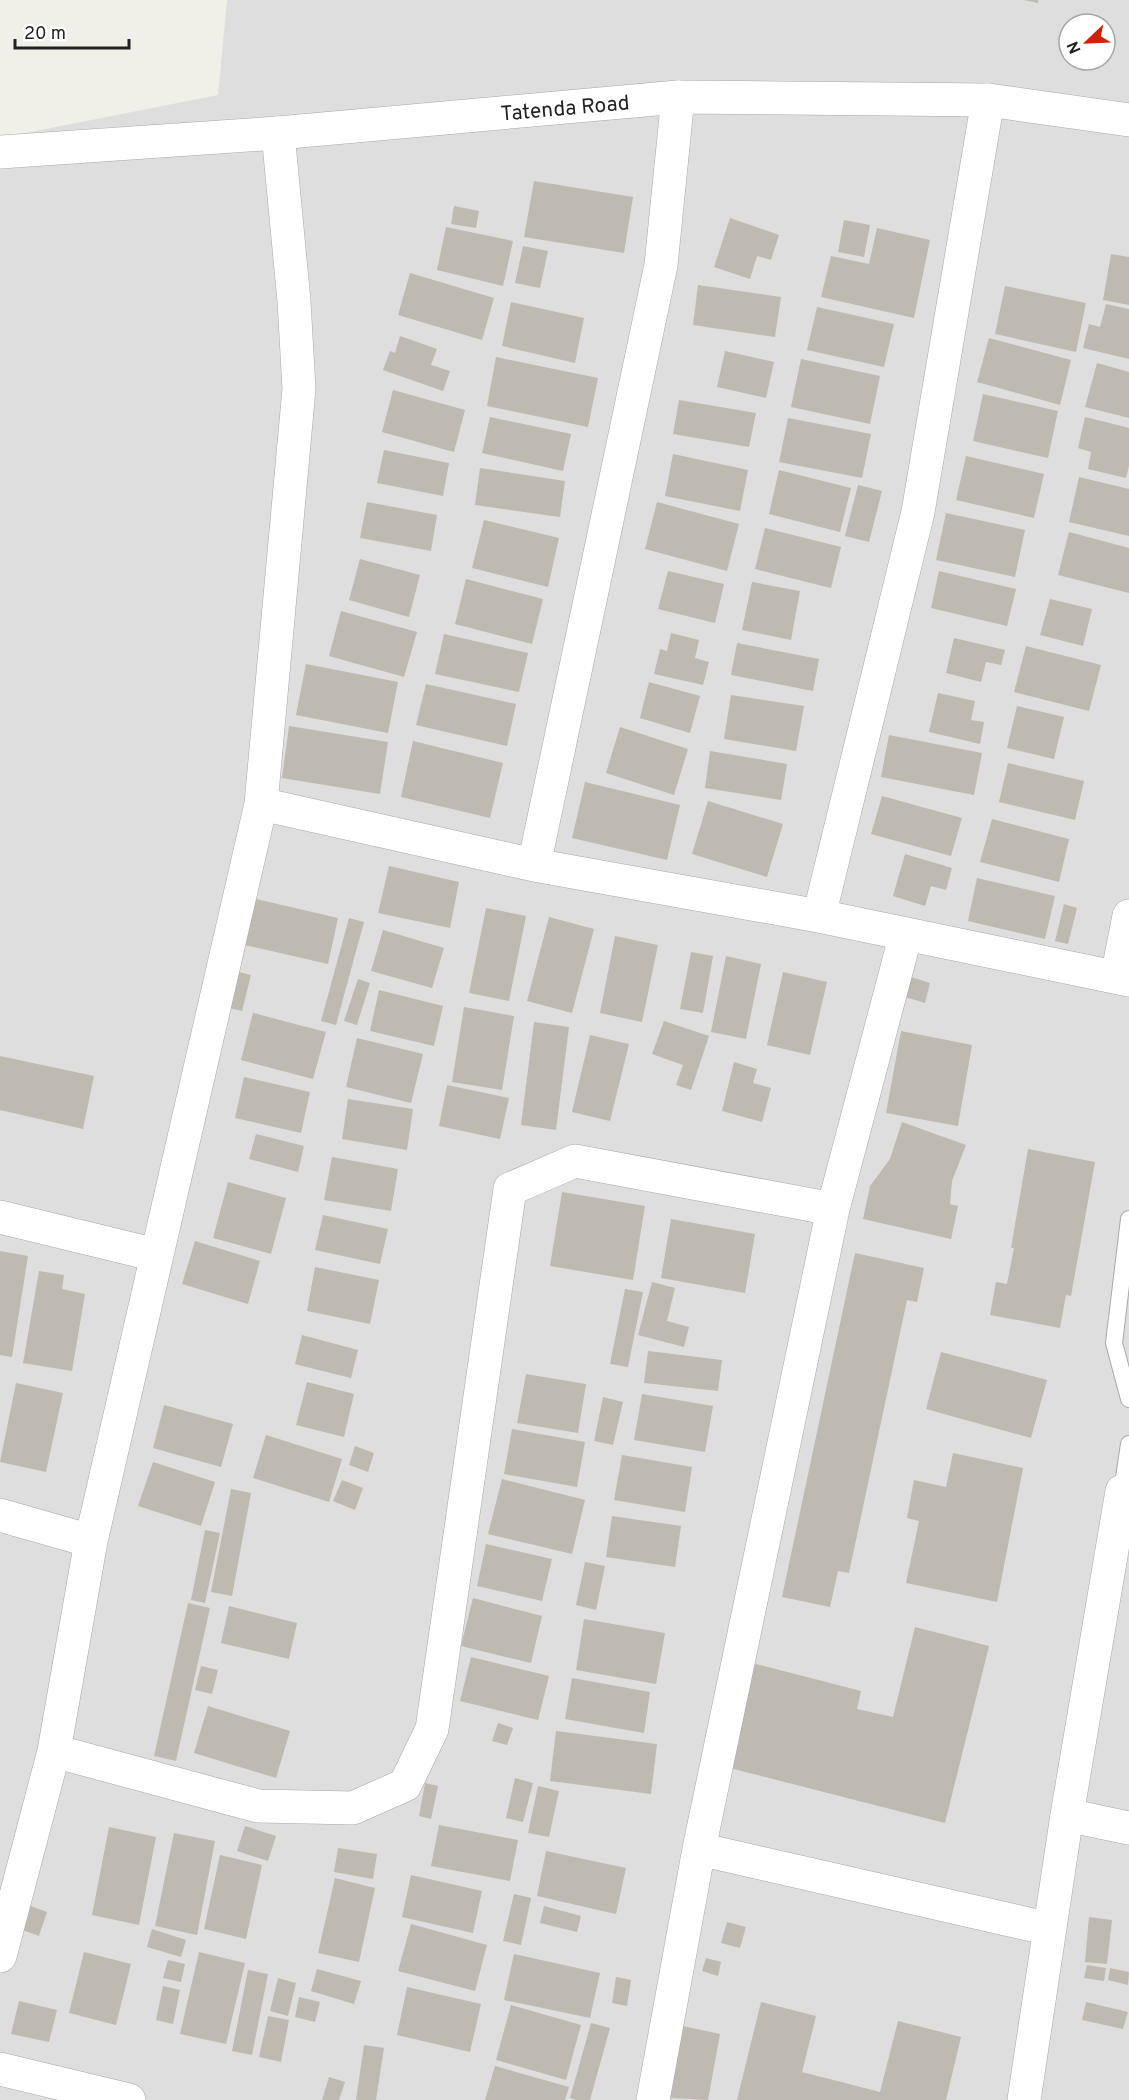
<svg xmlns="http://www.w3.org/2000/svg" width="1129" height="2100" font-family="Overpass,sans-serif">
  <style>
    .residential { fill: #dfdede; fill-rule: evenodd }
    .building { fill: #beb9b1 }
    .lines { fill: none; stroke-linecap: round; stroke-linejoin: round }
    .service-casing { stroke: #a8a8a8; stroke-width: 18 }
    .minor-casing { stroke: #a8a8a8; stroke-width: 34 }
    .tertiary-casing { stroke: #a8a8a8; stroke-width: 34 }
    .service { stroke: #fff; stroke-width: 16 }
    .minor { stroke: #fff; stroke-width: 33 }
    .tertiary { stroke: #fff; stroke-width: 33 }
    .labels { text-anchor: middle; stroke-width: 5; stroke-linejoin: round; paint-order: stroke }
    .street-label { font-size: 21px; fill: #212121; stroke: #fff }
  </style>
  <rect width="100%" height="100%" fill="#f1f0e8"/>
  <path class="residential" d="M227 0H1129V2100H0V138L218 95ZM1069 24H1105V60H1069Z"/>
  <path class="building" d="M1024 0H1038V3Z
    M534 181 633 197 624 253 524 237Z
    M454 206 479 211 476 228 451 224Z
    M730 218 779 235 771 260 757 256 750 279 714 267Z
    M844 220 870 225 864 257 838 252Z
    M446 227 513 241 503 286 437 270Z
    M877 228 930 240 914 318 821 297 831 256 869 264Z
    M523 246 548 251 540 288 515 283Z
    M1111 254 1129 257V305L1103 300Z
    M410 273 494 298 482 340 398 315Z
    M698 285 781 297 775 337 693 325Z
    M1005 286 1086 303 1076 352 995 334Z
    M511 302 584 318 575 363 502 346Z
    M1106 304 1129 309V359L1083 348 1089 324 1100 327Z
    M817 307 894 324 884 367 807 350Z
    M400 336 437 349 431 365 450 371 443 391 383 370 390 351 395 353Z
    M989 338 1071 360 1060 405 977 382Z
    M725 351 774 362 766 398 717 387Z
    M496 357 598 378 588 427 487 406Z
    M801 359 880 376 870 424 791 407Z
    M1097 363 1129 372V418L1085 407Z
    M393 390 465 410 454 452 382 432Z
    M983 394 1058 411 1048 458 973 441Z
    M679 400 756 413 749 447 673 434Z
    M490 417 571 434 563 471 482 453Z
    M1085 417 1129 428V466L1126 478 1088 469 1091 452 1078 448Z
    M788 418 871 434 862 478 779 462Z
    M384 450 449 463 443 496 377 483Z
    M673 454 748 470 740 511 665 496Z
    M966 456 1044 474 1034 518 956 500Z
    M480 468 565 481 560 517 475 505Z
    M779 470 851 488 840 532 769 514Z
    M1079 477 1129 489V536L1069 522Z
    M858 485 882 491 869 542 845 536Z
    M367 502 437 515 431 551 360 538Z
    M657 502 739 524 727 571 645 549Z
    M946 513 1025 530 1015 577 936 560Z
    M484 520 559 538 548 587 472 568Z
    M765 528 841 547 831 588 755 569Z
    M1069 532 1129 548V593L1058 575Z
    M360 559 420 575 409 617 349 600Z
    M668 571 724 584 715 623 658 609Z
    M939 571 1016 589 1007 626 931 608Z
    M466 579 543 599 532 644 455 624Z
    M752 582 800 591 791 640 742 630Z
    M1050 599 1092 609 1083 646 1040 635Z
    M341 611 417 632 404 677 329 656Z
    M671 633 699 640 695 658 709 662 703 685 654 674 660 649 667 651Z
    M444 634 528 653 519 692 435 674Z
    M954 638 1005 650 1001 665 986 662 981 682 946 673Z
    M737 643 819 659 813 691 731 675Z
    M1026 646 1101 665 1089 711 1014 692Z
    M306 664 398 682 388 733 296 715Z
    M649 682 700 696 690 733 640 718Z
    M426 684 516 704 507 746 416 725Z
    M938 693 975 701 971 720 984 722 980 744 929 732Z
    M731 695 804 706 796 751 724 739Z
    M1017 706 1064 717 1054 759 1007 748Z
    M289 726 388 742 380 794 282 778Z
    M620 727 688 749 674 795 606 773Z
    M889 735 982 753 974 795 881 777Z
    M413 741 503 763 490 818 401 797Z
    M710 751 787 764 781 800 705 788Z
    M1008 763 1084 781 1075 820 999 802Z
    M585 782 680 805 667 860 572 838Z
    M882 796 962 818 951 856 871 834Z
    M708 801 783 824 767 877 692 854Z
    M992 819 1069 839 1059 882 980 862Z
    M905 854 952 868 946 890 931 886 925 906 893 896Z
    M389 866 459 882 450 928 378 913Z
    M977 878 1055 896 1045 939 968 921Z
    M256 899 338 918 328 964 245 945Z
    M1064 904 1077 908 1068 944 1055 941Z
    M486 908 526 916 509 1001 469 993Z
    M549 917 594 929 572 1013 527 1001Z
    M349 918 364 922 336 1025 321 1021Z
    M383 930 444 948 432 988 371 971Z
    M615 936 658 945 642 1022 600 1013Z
    M691 952 713 956 703 1013 680 1009Z
    M726 956 761 964 746 1039 711 1032Z
    M235 971 251 975 242 1011 225 1007Z
    M783 972 827 982 810 1055 767 1045Z
    M911 977 930 983 925 1003 905 997Z
    M358 979 370 983 357 1025 344 1021Z
    M379 990 443 1006 434 1046 370 1031Z
    M464 1007 514 1016 502 1090 452 1082Z
    M253 1013 326 1032 313 1079 241 1060Z
    M664 1021 709 1036 691 1090 676 1085 683 1065 652 1054Z
    M534 1022 569 1027 556 1130 521 1125Z
    M901 1031 972 1045 958 1126 886 1113Z
    M590 1035 629 1044 610 1121 572 1112Z
    M357 1038 423 1054 411 1103 346 1087Z
    M0 1056 94 1076 83 1129 0 1110Z
    M734 1062 757 1069 753 1083 771 1088 762 1122 722 1111Z
    M244 1077 310 1092 301 1133 235 1118Z
    M447 1085 509 1098 500 1139 439 1126Z
    M348 1099 413 1109 407 1150 342 1139Z
    M902 1122 966 1145 952 1181 950 1204 958 1206 951 1239 863 1219 870 1186 890 1159Z
    M256 1134 304 1146 298 1172 249 1159Z
    M1028 1149 1095 1162 1071 1296 1066 1295 1060 1328 990 1315 996 1282 1007 1284 1014 1248H1011Z
    M332 1157 398 1169 391 1211 324 1200Z
    M228 1182 286 1198 271 1254 213 1238Z
    M562 1192 645 1206 633 1280 550 1266Z
    M323 1215 388 1229 380 1264 315 1250Z
    M671 1219 755 1234 745 1293 661 1278Z
    M195 1241 260 1261 248 1304 182 1284Z
    M0 1251 28 1256 12 1357 0 1355Z
    M855 1253 924 1268 917 1302 907 1300 849 1573 838 1571 830 1607 782 1597Z
    M315 1267 379 1280 370 1324 307 1311Z
    M39 1271 64 1275 62 1289 85 1294 72 1371 23 1363Z
    M652 1282 675 1288 667 1321 689 1327 684 1347 638 1335Z
    M625 1289 643 1292 628 1367 610 1364Z
    M302 1335 358 1350 351 1378 295 1364Z
    M648 1351 722 1360 718 1391 644 1383Z
    M941 1352 1047 1380 1031 1438 926 1409Z
    M526 1374 586 1384 578 1433 517 1423Z
    M307 1382 354 1394 344 1437 296 1425Z
    M16 1383 63 1393 46 1472 0 1462Z
    M642 1394 713 1406 705 1452 634 1440Z
    M603 1397 623 1402 613 1445 594 1441Z
    M164 1405 233 1424 221 1467 153 1448Z
    M512 1429 585 1442 577 1487 504 1474Z
    M266 1435 342 1459 329 1502 253 1478Z
    M355 1446 374 1453 368 1472 349 1465Z
    M953 1453 1023 1468 997 1602 906 1583 919 1521 907 1518 914 1480 946 1487Z
    M622 1455 692 1467 685 1512 614 1500Z
    M153 1462 215 1482 201 1526 138 1506Z
    M502 1479 585 1500 572 1554 488 1534Z
    M342 1480 363 1488 355 1510 333 1501Z
    M231 1489 251 1493 232 1596 211 1592Z
    M612 1516 681 1526 675 1567 606 1557Z
    M205 1530 220 1533 205 1603 191 1600Z
    M486 1544 552 1559 542 1601 477 1586Z
    M585 1562 605 1566 596 1610 576 1605Z
    M473 1598 542 1616 531 1663 461 1646Z
    M188 1603 210 1608 176 1761 154 1756Z
    M229 1606 297 1623 289 1659 221 1643Z
    M584 1619 665 1633 656 1684 576 1670Z
    M915 1627 989 1646 945 1823 726 1767 752 1663 861 1691 857 1709 893 1717Z
    M471 1657 549 1676 538 1720 460 1701Z
    M201 1666 218 1670 212 1694 195 1690Z
    M572 1678 650 1692 644 1733 565 1719Z
    M208 1706 290 1731 276 1778 194 1753Z
    M498 1723 513 1728 507 1745 492 1741Z
    M556 1731 657 1744 651 1794 550 1781Z
    M515 1778 533 1783 523 1822 506 1818Z
    M425 1783 438 1786 431 1819 419 1816Z
    M538 1786 559 1791 549 1837 528 1833Z
    M439 1825 518 1840 510 1881 431 1866Z
    M245 1826 276 1836 268 1861 237 1851Z
    M109 1827 156 1837 139 1925 92 1915Z
    M174 1833 215 1841 197 1935 155 1926Z
    M338 1848 377 1854 373 1879 334 1872Z
    M546 1851 626 1868 616 1914 537 1896Z
    M220 1855 262 1865 246 1939 204 1929Z
    M411 1875 482 1891 473 1933 402 1917Z
    M335 1878 375 1888 359 1962 318 1953Z
    M514 1894 531 1898 521 1945 503 1941Z
    M25 1904 47 1912 39 1936 17 1928Z
    M544 1906 581 1916 577 1932 540 1923Z
    M1089 1917 1112 1920 1107 1964 1085 1962Z
    M727 1922 746 1927 740 1948 721 1943Z
    M411 1924 487 1945 475 1991 398 1971Z
    M152 1929 186 1940 181 1957 147 1947Z
    M84 1952 131 1964 116 2025 69 2013Z
    M199 1952 245 1963 226 2044 180 2034Z
    M514 1954 600 1973 590 2018 504 2000Z
    M706 1958 721 1962 718 1976 702 1971Z
    M168 1960 185 1964 181 1982 163 1978Z
    M1087 1965 1106 1968 1104 1981 1084 1978Z
    M1110 1968 1129 1972 1128 1985 1108 1980Z
    M317 1969 361 1981 354 2004 311 1991Z
    M248 1970 268 1974 252 2055 232 2051Z
    M616 1977 631 1980 627 2006 612 2003Z
    M278 1978 296 1983 288 2016 270 2011Z
    M163 1986 180 1990 173 2024 156 2020Z
    M407 1987 481 2004 470 2052 397 2035Z
    M299 1997 320 2002 315 2022 295 2017Z
    M19 2001 57 2010 49 2042 11 2034Z
    M761 2002 816 2016 802 2072 880 2092 898 2021 961 2037 946 2100H737Z
    M1086 2002 1128 2012 1123 2029 1082 2020Z
    M511 2005 581 2025 566 2080 496 2060Z
    M268 2016 289 2020 281 2062 259 2057Z
    M591 2023 610 2028 590 2100H576L570 2098Z
    M683 2026 720 2034 708 2100 669 2098Z
    M364 2045 384 2048 376 2100H356Z
    M495 2066 569 2087 565 2100H485Z
    M329 2077 345 2082 339 2100H322Z"/>
  <g class="lines">
    <defs>
      <path id="service" d="M1129 1219 1114 1343 1129 1399
        M1122 1491 1129 1444"/>
      <path id="minor" d="M261 804 534 865 819 916 1129 980
        M534 865 661 265 678 97
        M819 916 918 512 988 100
        M1117 977 1129 916
        M0 1217 156 1255
        M0 1515 91 1541
        M54 1751 258 1806 353 1808 405 1785 432 1729 510 1189 575 1161 833 1209
        M1067 1815 1129 1828
        M699 1849 1050 1929
        M0 1956 54 1751 91 1541 261 804 299 389 294 301 278 133
        M0 2069 129 2100
        M653 2100 699 1849 833 1209 906 934
        M1024 2100 1067 1815 1122 1491 1129 1492"/>
      <path id="tertiary" d="M0 152 278 133 678 97 988 100 1129 120"/>
    </defs>
    <use href="#service" class="service-casing"/>
    <use href="#minor" class="minor-casing"/>
    <use href="#tertiary" class="tertiary-casing"/>
    <use href="#service" class="service"/>
    <use href="#minor" class="minor"/>
    <use href="#tertiary" class="tertiary"/>
  </g>
  <g class="labels">
    <g class="street-label">
      <text transform="translate(565 108) rotate(-5)" y="7">Tatenda Road</text>
    </g>
  </g>
  <g transform="translate(1087 42) rotate(247)"><circle r="28" fill="#ffffff" stroke="#a6a6a6" stroke-width="1.5"/>
  <path d="M0-4.5L10 22L0 15L-10 22Z" fill="#ce2205"/>
  <text y="-9" font-size="16" font-weight="bold" text-anchor="middle" fill="#212121">N</text>
  </g>
  <path d="M15 39v9h114v-9" fill="none" stroke="#212121" stroke-width="3"/>
  <text x="24" y="39" font-size="18" fill="#212121" stroke="#ffffff" stroke-width="4.5" paint-order="stroke">20 m</text>
</svg>
